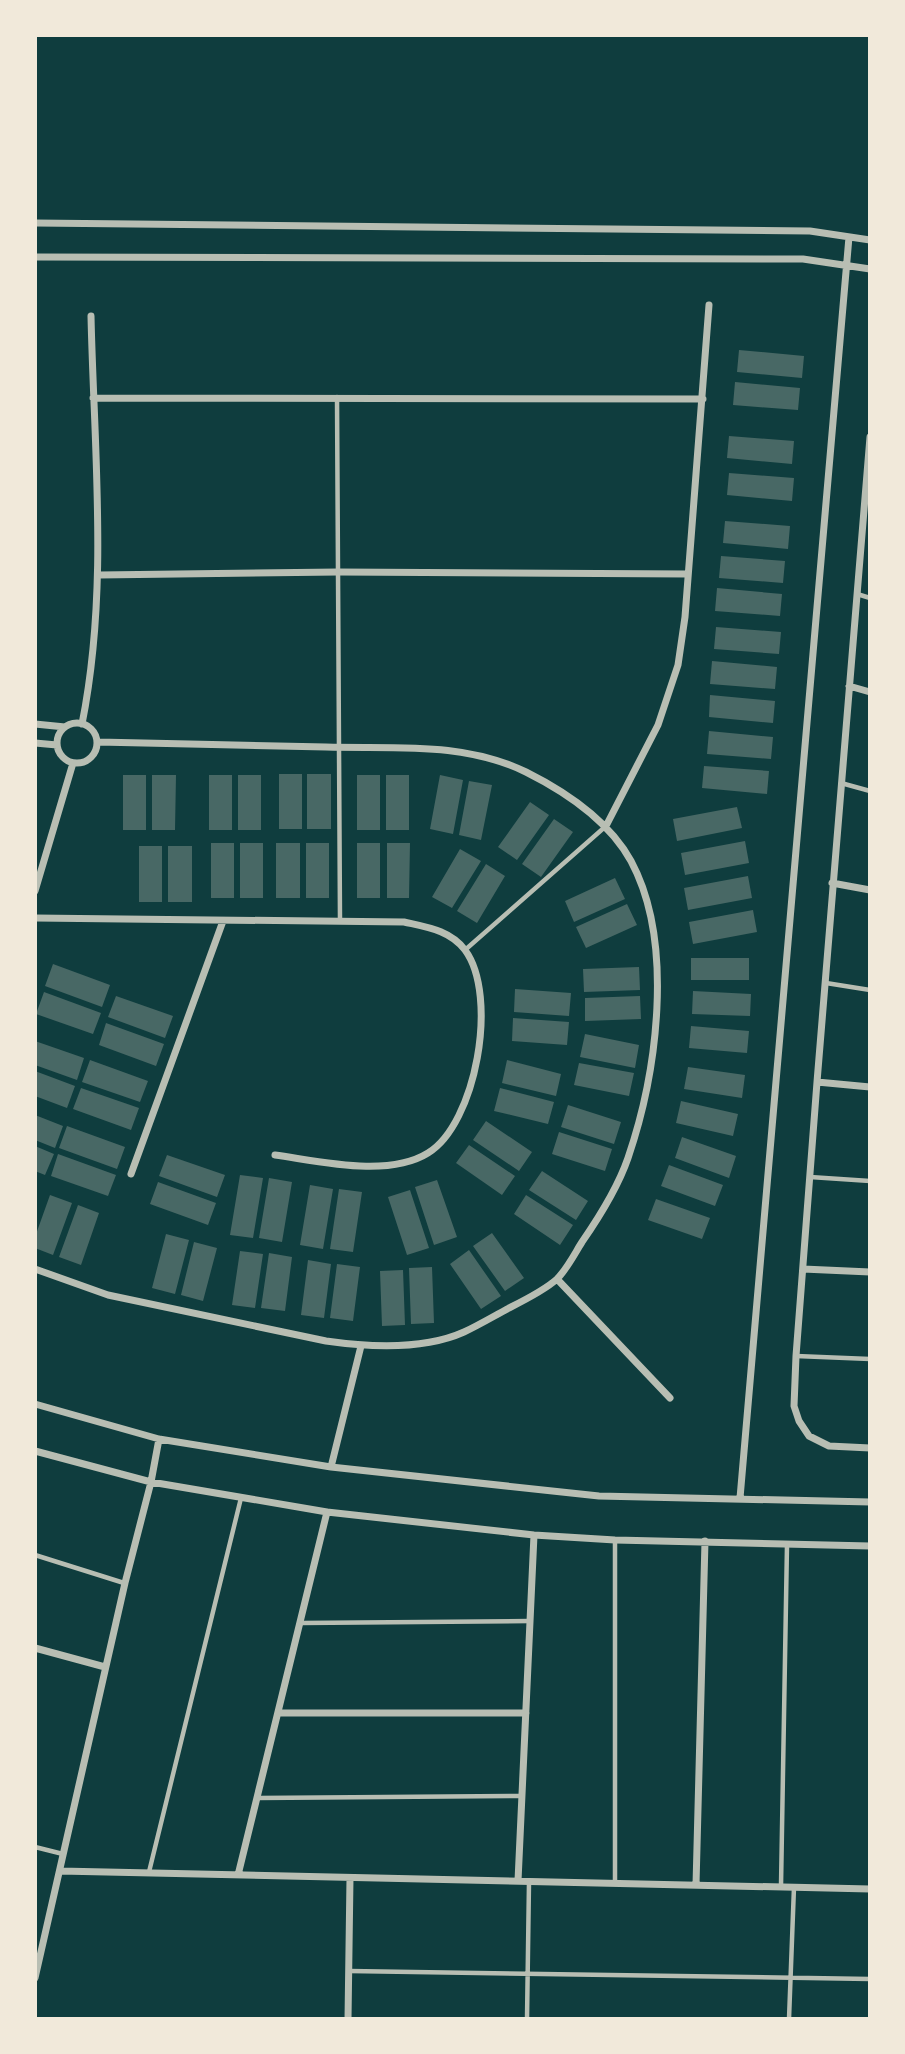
<svg xmlns="http://www.w3.org/2000/svg" width="905" height="2054" font-family="Mulish,sans-serif">
  <style>
    .building { fill: #486865 }
    .lines { fill: none; stroke-linecap: round; stroke-linejoin: round }
    .service { stroke: #b8beb3; stroke-width: 4.5 }
    .minor { stroke: #b8beb3; stroke-width: 7 }
  </style>
  <rect width="100%" height="100%" fill="#0f3d3e"/>
  <path class="building" d="M739 350 804 356 802 378 737 372Z
    M735 382 800 388 798 410 733 405Z
    M729 436 794 441 792 464 727 458Z
    M729 473 794 478 792 501 727 495Z
    M725 521 790 526 788 549 723 543Z
    M721 556 785 561 783 583 719 578Z
    M717 588 782 594 780 616 715 611Z
    M716 627 781 632 779 654 714 649Z
    M712 661 777 667 775 689 710 684Z
    M710 695 775 701 773 723 709 717Z
    M709 731 773 737 771 759 707 754Z
    M704 766 769 771 767 794 702 788Z
    M279 774H302V829H279Z
    M307 774H331V829H307Z
    M123 775H146V830H123Z
    M152 775H176L175 830H152Z
    M209 775H232V830H209Z
    M238 775H261V830H238Z
    M357 775H380V830H357Z
    M386 775H409V830H386Z
    M440 775 463 780 453 834 430 829Z
    M469 781 492 785 481 840 459 835Z
    M530 802 549 815 517 860 498 847Z
    M737 807 742 828 677 841 673 819Z
    M554 819 573 832 541 877 522 864Z
    M745 841 749 863 685 875 681 853Z
    M211 843H234V898H211Z
    M240 843H263V898H240Z
    M276 843H300V898H276Z
    M306 843H329V898H306Z
    M357 843H380V898H357Z
    M387 843H410L409 898H387Z
    M139 846H162V902H139Z
    M168 846H192V902H168Z
    M460 849 481 861 452 908 432 897Z
    M486 864 505 876 477 923 457 911Z
    M748 876 752 898 688 910 684 888Z
    M615 878 625 899 574 922 565 901Z
    M627 904 637 925 586 948 576 927Z
    M753 910 757 932 693 944 689 922Z
    M691 958H749V980H691Z
    M53 964 110 985 102 1007 45 986Z
    M639 967 640 990 584 992 583 969Z
    M515 989 571 993 569 1016 514 1012Z
    M693 991 751 994 750 1016 692 1014Z
    M44 992 101 1013 93 1034 36 1014Z
    M116 996 173 1016 165 1038 108 1017Z
    M640 996 641 1019 585 1021V998Z
    M513 1018 569 1022 567 1045 512 1041Z
    M106 1023 164 1044 156 1066 99 1045Z
    M691 1026 749 1031 747 1053 689 1048Z
    M585 1034 639 1045 635 1068 580 1057Z
    M35 1041 84 1058 77 1080 35 1065Z
    M90 1060 148 1081 140 1102 82 1082Z
    M507 1060 561 1074 556 1096 502 1083Z
    M579 1063 634 1073 629 1096 574 1085Z
    M688 1067 745 1075 742 1098 684 1089Z
    M35 1071 75 1086 67 1108 35 1096Z
    M81 1088 139 1108 131 1130 73 1109Z
    M500 1088 554 1102 548 1124 494 1111Z
    M681 1101 738 1114 733 1136 676 1123Z
    M568 1105 621 1122 614 1144 561 1127Z
    M35 1115 63 1126 55 1148 35 1140Z
    M486 1121 532 1152 519 1171 473 1140Z
    M67 1126 125 1147 117 1169 59 1148Z
    M559 1132 612 1149 605 1171 552 1154Z
    M682 1137 736 1156 729 1178 675 1158Z
    M469 1145 515 1176 502 1195 456 1163Z
    M35 1146 54 1154 45 1175 35 1171Z
    M58 1154 116 1175 108 1196 51 1176Z
    M167 1155 225 1175 217 1197 159 1176Z
    M669 1165 723 1185 715 1206 661 1186Z
    M542 1171 588 1201 576 1220 529 1190Z
    M240 1175 263 1178 253 1238 230 1235Z
    M269 1178 292 1182 282 1242 259 1238Z
    M437 1180 457 1237 434 1245 415 1187Z
    M158 1182 216 1203 208 1225 150 1204Z
    M310 1185 333 1189 323 1249 300 1245Z
    M339 1189 362 1192 353 1252 330 1249Z
    M410 1190 429 1248 407 1255 388 1197Z
    M50 1195 72 1203 53 1255 35 1248V1237Z
    M526 1195 573 1225 560 1245 514 1214Z
    M656 1199 710 1218 702 1239 648 1220Z
    M78 1205 99 1213 81 1265 59 1257Z
    M492 1233 524 1278 505 1291 473 1246Z
    M166 1234 189 1240 175 1294 152 1288Z
    M194 1242 217 1248 203 1301 181 1295Z
    M469 1250 501 1296 481 1309 450 1264Z
    M240 1251 263 1254 255 1308 232 1305Z
    M269 1253 292 1257 285 1311 261 1308Z
    M308 1260 331 1264 324 1318 301 1315Z
    M337 1264 360 1267 353 1321 330 1318Z
    M432 1267 434 1323 411 1324 409 1268Z
    M403 1270 405 1325 382 1326 380 1271Z"/>
  <g class="lines">
    <path class="service" d="M337 397 340 921
      M857 594 870 598
      M841 783 870 791
      M465 950 606 826
      M826 983 870 990
      M810 1177 870 1181
      M796 1356 870 1359
      M615 1541V1883
      M35 1555 124 1583
      M301 1623 530 1621
      M258 1798 522 1796
      M35 1847 63 1854
      M149 1872 241 1498
      M781 1886 787 1545
      M349 1971 870 1979
      M527 2019 529 1882
      M789 2019 794 1887"/>
    <path class="minor" d="M35 223 810 231 870 240
      M35 257 803 259 870 269
      M93 398 703 399
      M870 437 817 1082 796 1356 794 1406 799 1421 809 1436 829 1446 870 1448
      M99 575 338 572 688 574
      M849 686 870 692
      M57 743a20 20 0 1 1 40 0a20 20 0 1 1-40 0Z
      M35 724 65 727
      M82 724C109 589 94 452 91 316
      M35 743 57 745
      M606 826 658 725 678 665 685 617 709 305
      M832 883 870 890
      M35 891 73 763
      M35 918 404 922C426 927 450 930 465 950 499 996 476 1124 428 1153 388 1178 319 1161 275 1155
      M817 1082 870 1087
      M131 1174 223 921
      M35 1269 108 1295 326 1341C368 1347 424 1350 464 1332 479 1325 494 1316 509 1308 523 1301 546 1289 557 1279 567 1269 575 1253 582 1242 600 1216 618 1187 628 1158 657 1073 675 943 631 861 609 821 566 792 526 772 462 741 394 749 326 747 250 745 174 744 98 742
      M803 1269 870 1272
      M557 1279 670 1398
      M35 1404 159 1439 331 1467 599 1496 870 1502
      M35 1451 151 1482 327 1512 534 1535 615 1540 870 1546
      M331 1467 361 1346
      M740 1498 849 237
      M35 1648 105 1667
      M278 1713H526
      M60 1871 870 1889
      M238 1875 327 1512
      M518 1881 534 1535
      M696 1885 705 1541
      M35 1978 125 1583 151 1482 159 1439
      M348 2019 350 1878"/>
  </g>
  <rect width="905" height="2054" fill="none" stroke="#f1e9da" stroke-width="74"/>
</svg>
